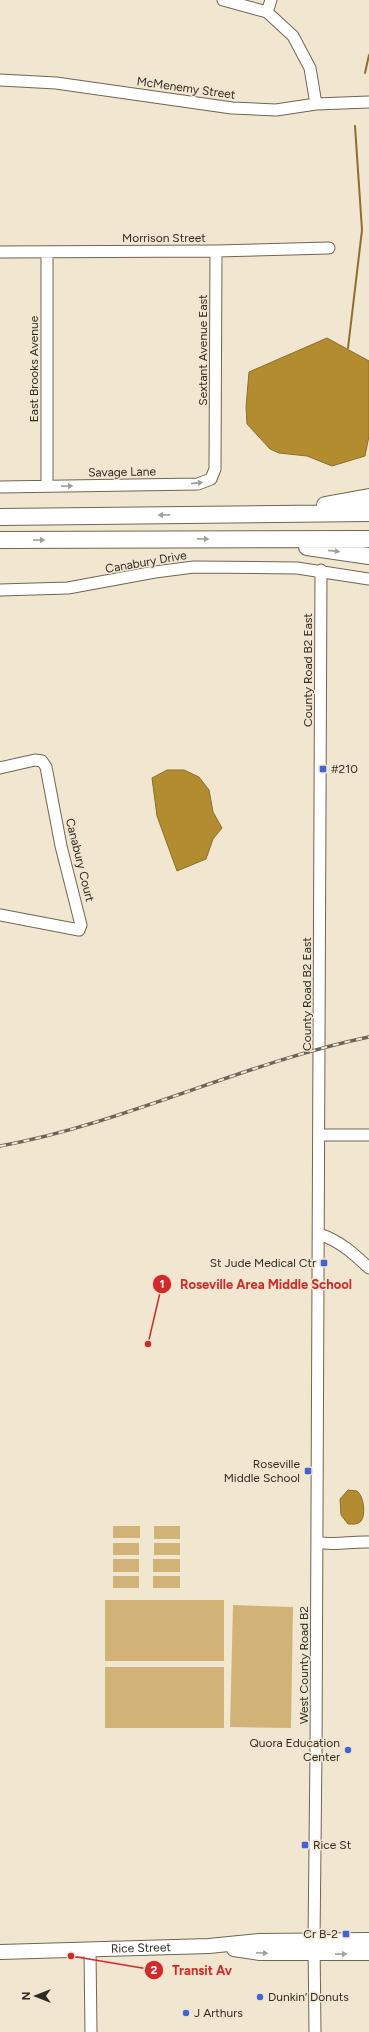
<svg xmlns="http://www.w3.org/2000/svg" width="369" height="2032" font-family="Figtree,sans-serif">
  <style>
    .green { fill: #d1b377 }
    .water { fill: #b48c30; stroke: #8c6f2c }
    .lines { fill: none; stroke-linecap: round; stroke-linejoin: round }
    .stream { stroke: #8c6f2c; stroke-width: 2 }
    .minor-casing { stroke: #706652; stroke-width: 13 }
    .major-casing { stroke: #706652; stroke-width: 16 }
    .highway-casing { stroke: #706652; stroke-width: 18 }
    .minor { stroke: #fff; stroke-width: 11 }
    .major { stroke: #fff; stroke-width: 14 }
    .highway { stroke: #fff; stroke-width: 16 }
    .rail-casing { stroke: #6c6659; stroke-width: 3.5 }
    .rail { stroke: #f1e6d0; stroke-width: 2; stroke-dasharray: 6; stroke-linecap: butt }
    .oneway { fill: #a2a09c }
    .poi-dot { fill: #4064d6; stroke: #f1e6d0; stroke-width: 1.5 }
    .labels { text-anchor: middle; stroke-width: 3; stroke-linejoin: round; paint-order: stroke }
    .street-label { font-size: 12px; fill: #302c23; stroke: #f1e6d0 }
    .poi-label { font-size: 12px; fill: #302c23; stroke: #f1e6d0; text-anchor: start }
    .leader { fill: none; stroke: #d62828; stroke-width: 1.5 }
    .callout-dot { fill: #d62828; stroke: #f1e6d0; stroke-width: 1.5 }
    .mark-label { font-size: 12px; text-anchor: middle; font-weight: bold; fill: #fff }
    .callout-label { font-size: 13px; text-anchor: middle; font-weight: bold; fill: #d62828; stroke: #f1e6d0; stroke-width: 3; stroke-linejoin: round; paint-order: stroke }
  </style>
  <rect width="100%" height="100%" fill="#f1e6d0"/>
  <path class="green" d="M113 1526H140V1538H113Z
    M154 1526H180V1539H154Z
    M113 1543H139V1555H113Z
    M154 1543H180V1555H154Z
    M113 1559H139V1572H113Z
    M153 1559H180V1572H153Z
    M113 1576H139V1588H113Z
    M153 1576H180V1588H153Z
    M105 1600H224V1661H105Z
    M233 1605 293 1607 291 1728 230 1727Z
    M105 1667H224V1728H105Z"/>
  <path class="water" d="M327 338 369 361V436L365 456 332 466 307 456 279 453 270 449 247 424 246 407 249 372Z
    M167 770H184L199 777 209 790 213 812 222 828 213 839 206 859 177 871 157 816 152 778Z
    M348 1490 357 1491C364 1496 366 1515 361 1521 358 1525 352 1524 348 1524L341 1515 340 1499Z"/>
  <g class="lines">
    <path class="stream" d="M365 73 369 55
      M348 348 362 230 355 126"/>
    <defs>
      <path id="minor" d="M223 0 267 12 293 36 310 68 316 104
        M267 12 271 0
        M0 80 56 83 232 108 276 110 316 104 369 102
        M0 252 216 251 329 248
        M47 252V486
        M0 487 198 484 211 479 215 469 216 251
        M0 590 68 588 155 572 194 567 297 568 369 579
        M0 768 35 760 42 761 46 767 61 846 81 925 79 930 0 915
        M319 1135H369
        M319 1234C340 1241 353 1253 369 1268
        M317 1542C335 1546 351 1541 369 1542
        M90 1950 91 2032
        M315 2032 314 1941 316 1751 321 570"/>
      <g id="major">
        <path d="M234 1949 260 1953H369"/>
        <path id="s1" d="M0 1952 209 1946 259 1941 369 1940"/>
      </g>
      <path id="highway" d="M325 505 369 497
        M0 517 369 513
        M0 540 369 539
        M307 547 369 556"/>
    </defs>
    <use href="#minor" class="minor-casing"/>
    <use href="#major" class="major-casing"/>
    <use href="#highway" class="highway-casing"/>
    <use href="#minor" class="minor"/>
    <use href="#major" class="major"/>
    <use href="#highway" class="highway"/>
    <defs>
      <path id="rail" d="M0 1146C126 1123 243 1063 369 1037"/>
    </defs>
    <use href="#rail" class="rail-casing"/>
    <use href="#rail" class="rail"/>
  </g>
  <defs><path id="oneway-solid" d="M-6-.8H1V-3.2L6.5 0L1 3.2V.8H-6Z"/></defs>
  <g class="oneway">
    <use href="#oneway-solid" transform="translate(197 483) rotate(-6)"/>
    <use href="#oneway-solid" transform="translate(67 486) rotate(-1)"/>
    <use href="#oneway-solid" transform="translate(164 515) rotate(179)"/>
    <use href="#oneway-solid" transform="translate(203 539) rotate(1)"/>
    <use href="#oneway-solid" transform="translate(39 540) rotate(-1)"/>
    <use href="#oneway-solid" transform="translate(334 551) rotate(6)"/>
    <use href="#oneway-solid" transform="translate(262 1953) rotate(3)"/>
    <use href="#oneway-solid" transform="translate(341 1954) rotate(-1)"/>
  </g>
  <g class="poi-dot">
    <rect x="319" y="765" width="8" height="8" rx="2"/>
    <rect x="320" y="1259" width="8" height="8" rx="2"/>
    <rect x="304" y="1467" width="8" height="8" rx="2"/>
    <circle cx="348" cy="1750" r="4"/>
    <rect x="301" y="1841" width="8" height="8" rx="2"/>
    <rect x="342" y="1930" width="8" height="8" rx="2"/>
    <circle cx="260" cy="1997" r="4"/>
    <circle cx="186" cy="2013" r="4"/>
  </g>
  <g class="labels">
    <g class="street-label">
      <text transform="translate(186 88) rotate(8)" y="4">McMenemy Street</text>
      <text x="164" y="242">Morrison Street</text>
      <text transform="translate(203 350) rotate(-90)" y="4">Sextant Avenue East</text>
      <text transform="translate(34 369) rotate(-90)" y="4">East Brooks Avenue</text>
      <text transform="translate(122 472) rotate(-1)" y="4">Savage Lane</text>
      <text transform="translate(146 562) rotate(-10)" y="4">Canabury Drive</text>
      <text transform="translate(308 670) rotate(-90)" y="4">County Road B2 East</text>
      <text transform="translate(80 860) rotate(76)" y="4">Canabury Court</text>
      <text transform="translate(307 994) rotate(-90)" y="4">County Road B2 East</text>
      <text transform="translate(304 1665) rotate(-90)" y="4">West County Road B2</text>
      <text dy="4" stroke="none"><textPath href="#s1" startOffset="141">Rice Street</textPath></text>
    </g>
    <g class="poi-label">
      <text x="331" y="773">#210</text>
      <text x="316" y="1267" text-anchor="end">St Jude Medical Ctr</text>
      <text x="300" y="1468" text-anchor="end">Roseville<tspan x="300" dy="14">Middle School</tspan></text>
      <text x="340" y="1747" text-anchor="end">Quora Education<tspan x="340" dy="14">Center</tspan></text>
      <text x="313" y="1849">Rice St</text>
      <text x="338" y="1938" text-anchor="end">Cr B-2</text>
      <text x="268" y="2001">Dunkin’ Donuts</text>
      <text x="194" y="2017">J Arthurs</text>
    </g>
  </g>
  <path class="leader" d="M148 1344L162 1284M71 1956L154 1970"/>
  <g class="callout-dot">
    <circle cx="148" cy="1344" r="4"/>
    <circle cx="71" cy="1956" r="4"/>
    <circle cx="162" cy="1284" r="10"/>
    <circle cx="154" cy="1970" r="10"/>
  </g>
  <g class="mark-label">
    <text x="162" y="1288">1</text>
    <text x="154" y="1974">2</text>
  </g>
  <g class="callout-label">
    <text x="266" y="1289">Roseville Area Middle School</text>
    <text x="202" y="1975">Transit Av</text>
  </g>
  <g transform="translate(36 1996) rotate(270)" stroke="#f1e6d0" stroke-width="3" paint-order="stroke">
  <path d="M0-3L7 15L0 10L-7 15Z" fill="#302c23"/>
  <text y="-6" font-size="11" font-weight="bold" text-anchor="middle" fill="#302c23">N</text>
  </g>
</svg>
